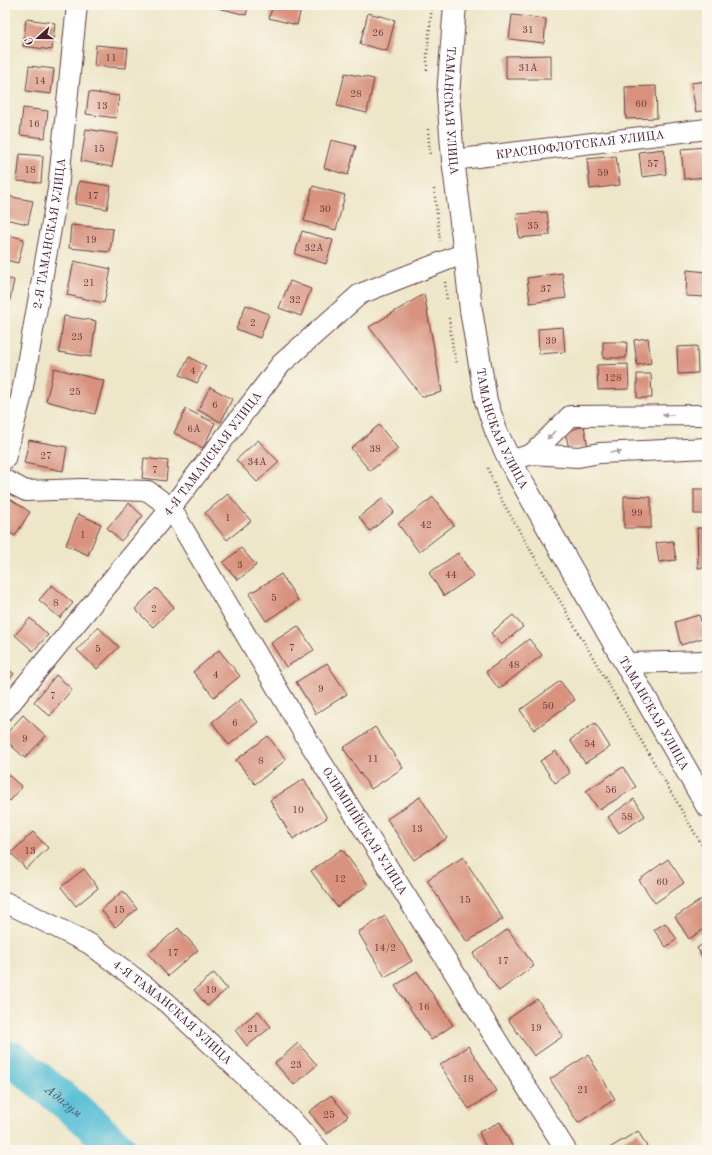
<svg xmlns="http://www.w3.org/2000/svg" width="712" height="1155" font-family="'Old Standard TT',serif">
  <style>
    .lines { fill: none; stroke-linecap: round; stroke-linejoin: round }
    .river { stroke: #57bed5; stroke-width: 36 }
    .building { fill: #d8927e }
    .street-casing { stroke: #623d43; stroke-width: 22 }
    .secondary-casing { stroke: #623d43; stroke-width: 24 }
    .path { stroke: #623d43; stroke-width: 2.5; stroke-dasharray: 1 3; stroke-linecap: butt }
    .street { stroke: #fff; stroke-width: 20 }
    .secondary { stroke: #fff; stroke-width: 22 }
    .oneway { fill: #ae9aa0 }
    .labels { text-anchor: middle; stroke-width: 4; stroke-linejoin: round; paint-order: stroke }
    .number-label { font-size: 10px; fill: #6e3c40 }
    .street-label { font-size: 12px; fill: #4a1f2b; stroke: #fbf7ec }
    .water-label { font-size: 13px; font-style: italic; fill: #4f5766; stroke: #fbf7ec }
  </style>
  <rect width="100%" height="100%" fill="#fbf7ec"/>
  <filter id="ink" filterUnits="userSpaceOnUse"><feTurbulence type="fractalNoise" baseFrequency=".025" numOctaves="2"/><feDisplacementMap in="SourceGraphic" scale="8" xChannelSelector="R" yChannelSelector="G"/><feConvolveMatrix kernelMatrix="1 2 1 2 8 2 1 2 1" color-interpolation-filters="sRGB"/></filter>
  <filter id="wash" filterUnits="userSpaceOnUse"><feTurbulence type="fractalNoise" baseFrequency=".012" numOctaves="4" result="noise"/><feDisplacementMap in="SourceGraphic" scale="16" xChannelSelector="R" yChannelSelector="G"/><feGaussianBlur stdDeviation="0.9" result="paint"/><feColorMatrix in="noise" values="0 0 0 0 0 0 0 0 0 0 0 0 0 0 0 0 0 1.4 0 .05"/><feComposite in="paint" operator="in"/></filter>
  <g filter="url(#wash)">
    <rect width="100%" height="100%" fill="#ede6c8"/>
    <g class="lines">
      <path class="river" id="s1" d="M5 1057 14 1060 82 1115 119 1150"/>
    </g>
    <g id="blocks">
      <path class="building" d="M215 5H249L246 15 215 7Z
        M273 5H302L297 25 269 18Z
        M368 13 395 20 387 51 360 44Z
        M512 15 546 19 544 43 509 39Z
        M26 19 55 23 52 50 23 46Z
        M96 45 128 48 126 68 94 66Z
        M551 55V79H506V56Z
        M29 66 54 69 51 94 26 91Z
        M345 73 374 79 367 113 337 106Z
        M707 81V110L696 112 691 83Z
        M656 86 657 118 626 119 625 87Z
        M89 92 119 96 116 118 86 114Z
        M23 108 48 111 45 138 20 135Z
        M86 129 118 134 112 167 81 161Z
        M331 140 356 146 348 175 324 168Z
        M707 147V177L684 179 681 149Z
        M664 149 666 174 642 177 639 152Z
        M20 154 43 156 41 183 17 181Z
        M616 156 620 185 590 189 587 159Z
        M79 181 111 186 107 209 75 204Z
        M313 186 345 195 336 230 304 221Z
        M7 196 33 201 28 224 5 219V205Z
        M547 212 550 235 519 238 517 214Z
        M71 225 113 229 110 252 69 248Z
        M302 231 333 240 326 264 295 254Z
        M5 234 24 239 18 263 5 260Z
        M74 261 111 269 104 303 67 295Z
        M687 270 707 272V297L686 296Z
        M562 273 566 298 530 303 527 278Z
        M5 278 14 280 9 305 5 304Z
        M290 281 311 289 301 316 279 308Z
        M424 294 442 392 422 397 369 327Z
        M246 305 269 314 260 338 236 329Z
        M64 316 96 321 91 357 59 352Z
        M563 327 565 352 539 354 538 329Z
        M648 338 651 363 637 365 634 340Z
        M603 342H627L626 358H603Z
        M697 346 698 373 678 374 677 347Z
        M189 357 206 366 197 383 180 375Z
        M628 364 629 389 598 390 597 365Z
        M54 368 104 381 95 414 46 401Z
        M637 374H651L652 398H637Z
        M210 387 232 399 221 422 198 410Z
        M186 409 215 423 203 448 174 433Z
        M379 425 398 449 370 471 351 448Z
        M584 426 588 447 569 448 565 432Z
        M29 440 67 447 63 471 24 463Z
        M258 440 279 462 257 482 236 460Z
        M144 458 168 461 166 481 142 478Z
        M694 489H707V514H694Z
        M228 494 251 521 227 540 205 513Z
        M624 496 651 497V528H624Z
        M7 497 30 512 15 536 5 530V500Z
        M433 497 454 525 419 552 398 524Z
        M383 498 394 512 370 531 359 517Z
        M129 503 143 516 121 541 107 528Z
        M78 514 101 524 88 555 66 545Z
        M697 528H707V568H698Z
        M673 541 676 560 659 562 656 543Z
        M241 548 256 565 238 580 223 563Z
        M458 553 473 576 444 596 429 573Z
        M281 574 298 600 266 621 249 594Z
        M52 585 73 603 60 618 39 600Z
        M156 588 174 607 153 627 135 609Z
        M513 615 523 627 501 645 491 633Z
        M699 615 706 637 681 645 675 622Z
        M30 618 48 635 33 651 15 635Z
        M298 626 314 650 286 667 271 643Z
        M98 627 119 647 97 669 77 650Z
        M529 639 542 655 499 689 486 672Z
        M219 650 240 676 214 697 193 672Z
        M327 663 347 694 316 714 296 682Z
        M5 666 14 674 5 684Z
        M56 675 72 689 50 716 34 702Z
        M560 681 575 700 534 730 520 710Z
        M241 699 258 722 229 745 212 722Z
        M23 715 46 736 25 758 5 740V735Z
        M595 723 610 747 585 763 570 740Z
        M375 727 403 768 371 789 343 748Z
        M268 736 286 760 255 784 236 760Z
        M556 751 570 773 555 783 540 761Z
        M623 767 636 787 599 810 586 791Z
        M5 772 22 787 10 801 5 797Z
        M304 779 327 818 293 839 270 800Z
        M420 797 447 838 414 860 387 819Z
        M634 799 645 816 619 833 608 817Z
        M33 832 48 848 26 869 11 853Z
        M342 849 368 885 337 907 311 871Z
        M463 857 503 919 467 942 427 880Z
        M668 859 684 883 655 903 639 880Z
        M84 869 98 888 76 906 61 887Z
        M123 891 137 909 115 927 101 910Z
        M702 899 707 907V927L689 939 675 917Z
        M385 916 412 961 385 977 358 932Z
        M665 923 677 939 666 947 654 930Z
        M178 928 198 950 168 976 148 954Z
        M508 929 534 966 499 991 473 954Z
        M707 941V964L697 948Z
        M417 971 453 1025 431 1040 395 986Z
        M214 973 227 989 207 1006 194 990Z
        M537 999 563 1036 534 1056 508 1019Z
        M258 1011 271 1027 247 1046 235 1030Z
        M298 1043 317 1065 294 1085 275 1063Z
        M468 1046 497 1091 469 1109 440 1065Z
        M588 1055 615 1099 578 1123 550 1079Z
        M331 1095 348 1116 327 1134 309 1112Z
        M500 1122 514 1150H487L479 1132Z
        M638 1131 649 1150H606Z"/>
    </g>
  </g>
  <g filter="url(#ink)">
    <use href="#blocks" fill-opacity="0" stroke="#623d43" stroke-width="1"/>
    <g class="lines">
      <defs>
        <g id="street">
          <path id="s2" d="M453 160 707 129"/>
          <path d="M532 454 570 416 707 415"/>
          <path id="s3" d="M5 459 21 398 58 189 77 5"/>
          <path d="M510 461 532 454 578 457 600 453 707 448"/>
          <path id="s4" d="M5 480 26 491 81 489 148 491 171 508 307 739 566 1150"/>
          <path d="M626 663 707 661"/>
          <path id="s5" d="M5 710 171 508 281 364 360 294 465 253"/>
          <path id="s6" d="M5 902 90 944 166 1002 292 1120 319 1150"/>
        </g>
        <g id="secondary">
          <path id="s7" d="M455 5 448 95 453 160 465 253 471 310 486 401 496 431 510 461 707 806"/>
        </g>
      </defs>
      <use href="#street" class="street-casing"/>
      <use href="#secondary" class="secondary-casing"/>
      <path class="path" d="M427 70V55L432 5
        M428 129 430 156
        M434 189 440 241
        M445 282 447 301
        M449 318 453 349 457 364
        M488 468 498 494 707 854"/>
      <use href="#street" class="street"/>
      <use href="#secondary" class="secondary"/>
    </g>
    <defs><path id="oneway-solid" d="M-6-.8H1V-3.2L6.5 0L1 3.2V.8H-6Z"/></defs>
    <g class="oneway">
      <use href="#oneway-solid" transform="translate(668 415) rotate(179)"/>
      <use href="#oneway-solid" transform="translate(551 435) rotate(135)"/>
      <use href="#oneway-solid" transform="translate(616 452) rotate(-3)"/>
    </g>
  </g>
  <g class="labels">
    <g class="number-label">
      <text x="528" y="33">31</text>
      <text x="378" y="36">26</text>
      <text x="111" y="61">11</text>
      <text x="528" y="71">31А</text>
      <text x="40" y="84">14</text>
      <text x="356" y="97">28</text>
      <text x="641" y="107">60</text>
      <text x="102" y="109">13</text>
      <text x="34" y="127">16</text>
      <text x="99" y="152">15</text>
      <text x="653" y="167">57</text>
      <text x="30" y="173">18</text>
      <text x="603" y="176">59</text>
      <text x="93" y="199">17</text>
      <text x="325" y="212">30</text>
      <text x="533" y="229">35</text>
      <text x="91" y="243">19</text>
      <text x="314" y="251">32А</text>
      <text x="89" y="286">21</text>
      <text x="546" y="292">37</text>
      <text x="295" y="303">32</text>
      <text x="253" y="326">2</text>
      <text x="77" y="340">23</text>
      <text x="551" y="344">39</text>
      <text x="193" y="374">4</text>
      <text x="613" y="381">128</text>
      <text x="75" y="395">25</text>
      <text x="215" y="408">6</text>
      <text x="194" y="432">6А</text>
      <text x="375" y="452">38</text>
      <text x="46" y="459">27</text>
      <text x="257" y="465">34А</text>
      <text x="155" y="473">7</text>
      <text x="637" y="516">99</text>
      <text x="228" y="521">1</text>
      <text x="426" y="528">42</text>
      <text x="83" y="538">1</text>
      <text x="240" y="568">3</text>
      <text x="451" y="578">44</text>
      <text x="274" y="601">5</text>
      <text x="56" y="606">8</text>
      <text x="154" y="612">2</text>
      <text x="292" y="651">7</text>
      <text x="98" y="652">5</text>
      <text x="514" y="668">48</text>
      <text x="216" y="678">4</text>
      <text x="321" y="692">9</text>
      <text x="53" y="699">7</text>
      <text x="548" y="709">50</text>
      <text x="235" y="726">6</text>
      <text x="25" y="742">9</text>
      <text x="590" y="747">54</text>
      <text x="373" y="762">11</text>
      <text x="261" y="764">8</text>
      <text x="611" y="793">56</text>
      <text x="298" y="813">10</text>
      <text x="627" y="820">58</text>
      <text x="417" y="832">13</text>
      <text x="30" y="854">13</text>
      <text x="340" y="882">12</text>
      <text x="662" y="885">60</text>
      <text x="465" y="903">15</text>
      <text x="119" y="913">15</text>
      <text x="385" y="951">14/2</text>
      <text x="173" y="956">17</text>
      <text x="503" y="964">17</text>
      <text x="211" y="993">19</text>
      <text x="424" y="1010">16</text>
      <text x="536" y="1031">19</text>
      <text x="253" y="1032">21</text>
      <text x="296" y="1068">23</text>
      <text x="468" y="1082">18</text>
      <text x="583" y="1093">21</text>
      <text x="329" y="1118">25</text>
    </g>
    <g class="street-label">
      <text dy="4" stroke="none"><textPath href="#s7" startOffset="106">ТАМАНСКАЯ УЛИЦА</textPath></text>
      <text dy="4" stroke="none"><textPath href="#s2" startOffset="128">КРАСНОФЛОТСКАЯ УЛИЦА</textPath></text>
      <text dy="4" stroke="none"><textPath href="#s3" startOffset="230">2-Я ТАМАНСКАЯ УЛИЦА</textPath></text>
      <text dy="4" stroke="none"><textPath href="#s7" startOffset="430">ТАМАНСКАЯ УЛИЦА</textPath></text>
      <text dy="4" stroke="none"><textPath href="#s5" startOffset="330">4-Я ТАМАНСКАЯ УЛИЦА</textPath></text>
      <text dy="4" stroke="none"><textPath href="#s7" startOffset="754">ТАМАНСКАЯ УЛИЦА</textPath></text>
      <text dy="4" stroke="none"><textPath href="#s4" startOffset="551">ОЛИМПИЙСКАЯ УЛИЦА</textPath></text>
      <text dy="4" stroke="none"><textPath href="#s6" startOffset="202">4-Я ТАМАНСКАЯ УЛИЦА</textPath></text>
    </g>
    <g class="water-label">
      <text dy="5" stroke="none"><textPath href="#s1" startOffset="74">Адагум</textPath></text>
    </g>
  </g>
  <rect width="712" height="1155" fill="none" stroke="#fbf7ec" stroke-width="20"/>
  <g transform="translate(38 38) rotate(249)" stroke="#fbf7ec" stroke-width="3" paint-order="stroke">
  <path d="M0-3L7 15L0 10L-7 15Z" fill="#4a1f2b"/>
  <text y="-6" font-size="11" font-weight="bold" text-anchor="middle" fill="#4a1f2b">С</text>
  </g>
</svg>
